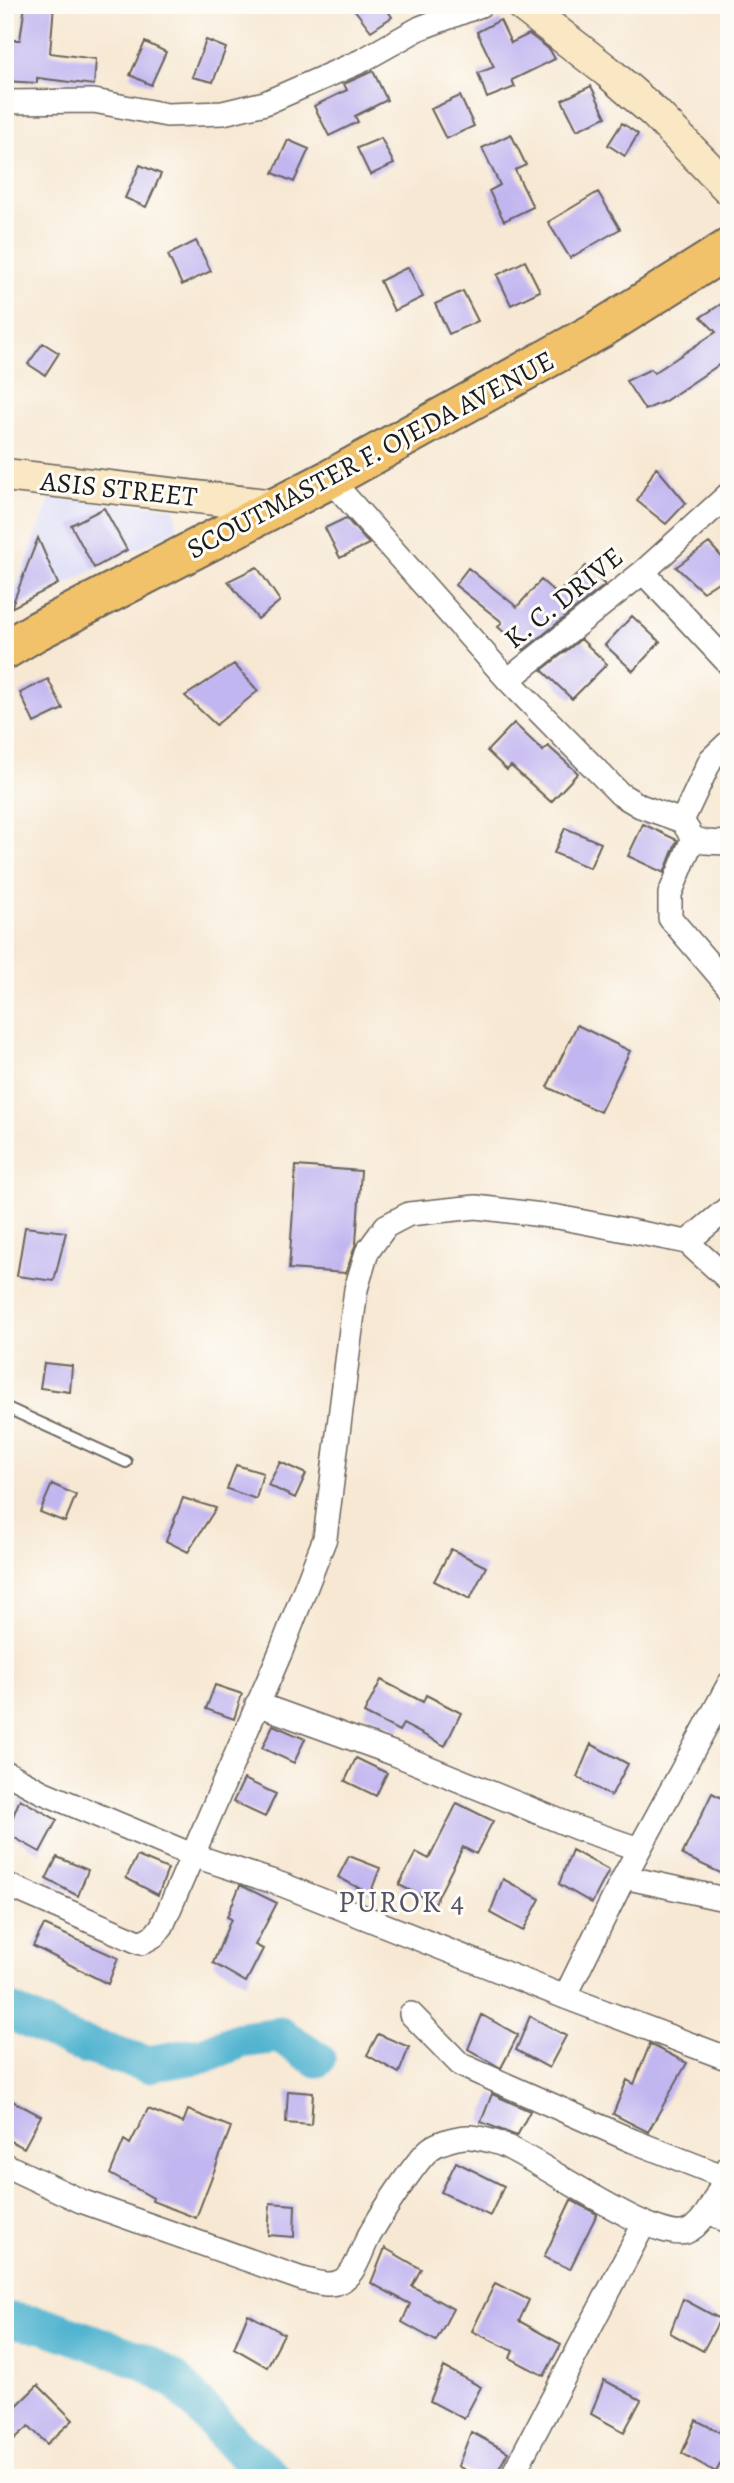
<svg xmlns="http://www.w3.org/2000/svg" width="734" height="2483" font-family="Alegreya,serif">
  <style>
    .built { fill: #d7d7f8 }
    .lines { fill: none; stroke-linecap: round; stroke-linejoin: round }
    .river { stroke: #51b4d0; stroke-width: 37 }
    .building { fill: #c2b6f0 }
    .lane-casing { stroke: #69635c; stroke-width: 14 }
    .street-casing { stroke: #69635c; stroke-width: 26 }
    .secondary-casing { stroke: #69635c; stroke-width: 35 }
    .highway-casing { stroke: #69635c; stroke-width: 42 }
    .lane { stroke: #fff; stroke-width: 10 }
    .street { stroke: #fff; stroke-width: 23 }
    .secondary { stroke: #fae7c3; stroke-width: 32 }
    .highway { stroke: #f2c26a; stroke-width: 38 }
    .labels { text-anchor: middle; stroke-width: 6; stroke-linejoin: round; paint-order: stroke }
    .street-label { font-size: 28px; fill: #1c1c1c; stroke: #fdfcf7 }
    .neighbourhood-label { font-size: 30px; letter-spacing: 2px; fill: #565266; stroke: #fdfcf7 }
  </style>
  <rect width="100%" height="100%" fill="#fdfcf7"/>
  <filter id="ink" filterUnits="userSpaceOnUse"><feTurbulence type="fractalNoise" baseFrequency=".0143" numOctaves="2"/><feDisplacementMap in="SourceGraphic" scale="14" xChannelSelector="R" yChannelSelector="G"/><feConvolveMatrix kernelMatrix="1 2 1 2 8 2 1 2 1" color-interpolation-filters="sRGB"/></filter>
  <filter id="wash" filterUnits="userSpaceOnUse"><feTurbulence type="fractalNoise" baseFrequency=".00686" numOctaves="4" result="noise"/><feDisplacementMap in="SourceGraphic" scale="28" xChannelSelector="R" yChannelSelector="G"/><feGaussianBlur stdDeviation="1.57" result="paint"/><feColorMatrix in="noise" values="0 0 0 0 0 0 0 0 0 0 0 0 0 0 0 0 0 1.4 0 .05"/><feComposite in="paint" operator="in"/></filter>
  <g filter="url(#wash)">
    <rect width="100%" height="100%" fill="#f7e8d3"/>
    <path class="built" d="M52 494 175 508 177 529 7 613Z"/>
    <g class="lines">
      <path class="river" d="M5 2009 72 2041 147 2064 203 2055 241 2040 280 2035 317 2059
        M5 2320 47 2326 140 2360 176 2381 236 2446 273 2478"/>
    </g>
    <g id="blocks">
      <path class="building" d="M25 5H54L50 53 96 59 94 85 37 78V83L5 81 7 40H20Z
        M351 5H384L392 17 371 31Z
        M500 20 511 43 529 34 550 50 555 59 512 80 515 87 487 98 478 73 494 67 477 32Z
        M206 40 226 48 213 82 192 77Z
        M145 42 166 52 151 85 130 75Z
        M373 71 387 100 355 116 358 122 329 136 314 106 347 90 344 84Z
        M591 86 606 117 577 130 562 100Z
        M460 96 474 126 446 139 431 109Z
        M622 123 638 134 625 156 608 145Z
        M511 134 526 165 515 170 533 207 504 221 489 191 500 185 482 148Z
        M381 138 394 164 370 175 357 148Z
        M288 140 309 149 294 182 273 173Z
        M140 165 161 174 146 207 125 198Z
        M598 192 620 229 570 258 548 222Z
        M196 241 211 271 182 285 168 255Z
        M525 261 540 291 511 305 497 275Z
        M408 267 423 297 394 311 380 281Z
        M463 291 478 321 449 334 435 304Z
        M729 299V358L665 401 645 410 626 381 651 369 654 373 716 332 701 317Z
        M43 343 59 353 45 375 28 364Z
        M656 467 686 503 666 524 637 501Z
        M104 508 127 550 94 568 71 525Z
        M346 518 369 544 340 558 325 528Z
        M38 538 58 584 11 608Z
        M709 543 729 565V575L703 592 676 567Z
        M586 566 605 585 524 650 498 627 502 622 455 585 468 568 517 607 541 580 557 594Z
        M257 567 280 601 258 619 228 581Z
        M632 616 660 642 633 671 605 645Z
        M581 639 607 664 572 699 542 670Z
        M234 664 258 691 216 725 185 696Z
        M48 679 63 709 34 723 20 693Z
        M514 723 543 751 548 746 578 773 551 802 511 766 507 770 487 751Z
        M643 824 677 840 664 873 628 856Z
        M565 828 601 843 590 868 554 853Z
        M577 1025 630 1051 600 1112 547 1087Z
        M296 1166 361 1171 356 1243 346 1273 289 1269Z
        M25 1227 66 1232 54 1281 17 1276Z
        M44 1363 72 1366 70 1392 40 1388Z
        M280 1462 306 1474 295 1498 268 1485Z
        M236 1465 263 1473 256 1499 227 1489Z
        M52 1484 76 1495 65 1522 40 1512Z
        M183 1498 216 1508 188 1552 166 1541Z
        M451 1549 486 1567 470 1599 434 1581Z
        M381 1680 423 1702 426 1695 461 1713 445 1746 403 1724 399 1731 364 1713Z
        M215 1685 242 1694 234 1719 206 1709Z
        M273 1725 305 1739 294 1763 262 1748Z
        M591 1744 628 1764 611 1796 577 1777Z
        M356 1758 387 1773 376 1796 345 1781Z
        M244 1779 276 1794 265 1817 233 1802Z
        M712 1793 729 1802V1877L682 1855Z
        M20 1799 57 1820 40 1852 6 1833Z
        M457 1803 493 1821 476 1854 463 1847 435 1903 399 1885 416 1852 429 1859Z
        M572 1850 609 1870 592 1903 559 1884Z
        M137 1856 168 1869 158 1895 126 1878Z
        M349 1856 380 1868 370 1894 338 1877Z
        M57 1857 88 1870 78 1896 46 1879Z
        M503 1879 540 1899 523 1931 490 1913Z
        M240 1885 277 1903 255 1945 263 1949 246 1982 213 1963 231 1919 227 1917Z
        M44 1925 118 1958 108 1984 33 1946Z
        M482 2015 518 2035 501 2068 468 2049Z
        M530 2016 566 2036 549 2068 516 2050Z
        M378 2034 409 2047 399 2073 367 2055Z
        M650 2044 687 2063 648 2132 613 2114 627 2080 634 2084Z
        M288 2091 313 2093 311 2125 286 2123Z
        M492 2094 530 2111 517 2136 481 2122Z
        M5 2097 41 2116 24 2148 5 2138Z
        M148 2109 183 2123 188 2110 231 2127 196 2218 152 2201 153 2198 110 2174 124 2140 130 2144Z
        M456 2162 504 2186 490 2216 441 2192Z
        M571 2200 597 2214 570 2269 544 2257Z
        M270 2203 295 2205 294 2237 268 2235Z
        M385 2248 421 2269 412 2286 453 2309 436 2341 402 2322 410 2304 371 2283Z
        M495 2283 529 2300 519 2321 561 2344 544 2376 510 2358 513 2351 472 2331Z
        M683 2299 720 2319 703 2351 670 2333Z
        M248 2314 284 2334 267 2367 234 2348Z
        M444 2367 481 2387 464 2419 430 2401Z
        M604 2380 641 2400 624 2432 591 2414Z
        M38 2385 73 2420 47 2444 29 2426 5 2447V2417Z
        M696 2420 729 2437V2447L716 2472 682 2453Z
        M471 2432 508 2452 494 2478H479L458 2466Z"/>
    </g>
  </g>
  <g filter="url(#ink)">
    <use href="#blocks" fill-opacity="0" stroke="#69635c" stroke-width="2"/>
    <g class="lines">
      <defs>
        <path id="lane" d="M5 1407 126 1462"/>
        <path id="street" d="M5 102 94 101 167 115 223 113 265 103 361 61 420 28 481 5
          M330 479 508 680 643 572 729 494
          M643 572 729 664
          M508 680 620 794 640 806 682 821 693 838 705 842 726 843 729 840
          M682 821 711 759 729 742
          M693 838 670 894V918L729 987
          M687 1242 729 1207
          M257 1704 395 1754 577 1828 639 1849
          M5 1772 42 1792 192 1855 283 1885 565 1997 729 2059
          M624 1877 729 1900
          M5 1884 141 1943 155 1935 162 1926 281 1651 325 1538 356 1289 367 1252 386 1226 409 1214 476 1207 558 1217 687 1242 729 1280
          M565 1997 624 1877 729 1684
          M411 2014 461 2065 633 2141 725 2177
          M5 2165 81 2201 302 2279C315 2282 331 2288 343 2280 356 2271 360 2254 367 2240 376 2222 416 2160 430 2149 439 2142 460 2136 471 2137 480 2138 492 2141 501 2144 538 2159 654 2243 686 2232 706 2225 722 2185 729 2166
          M708 2211 729 2222
          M511 2478 644 2224"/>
        <path id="secondary" d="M522 5 607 71 655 113 729 189
          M5 475 275 506"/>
        <path id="highway" d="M5 650 35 632 330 479 599 330 729 248"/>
      </defs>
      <use href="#lane" class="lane-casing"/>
      <use href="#street" class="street-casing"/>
      <use href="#secondary" class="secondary-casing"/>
      <use href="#highway" class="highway-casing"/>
      <use href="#lane" class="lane"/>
      <use href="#street" class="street"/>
      <use href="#secondary" class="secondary"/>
      <use href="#highway" class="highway"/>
    </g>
  </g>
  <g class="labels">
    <g class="street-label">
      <text transform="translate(370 454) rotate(-28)" y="10">SCOUTMASTER F. OJEDA AVENUE</text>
      <text transform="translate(119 488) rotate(6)" y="10">ASIS STREET</text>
      <text transform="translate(563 597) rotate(-39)" y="10">K. C. DRIVE</text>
    </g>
    <g class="neighbourhood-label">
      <text x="402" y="1912">PUROK 4</text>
    </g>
  </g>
  <rect width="734" height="2483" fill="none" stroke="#fdfcf7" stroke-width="28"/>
</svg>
